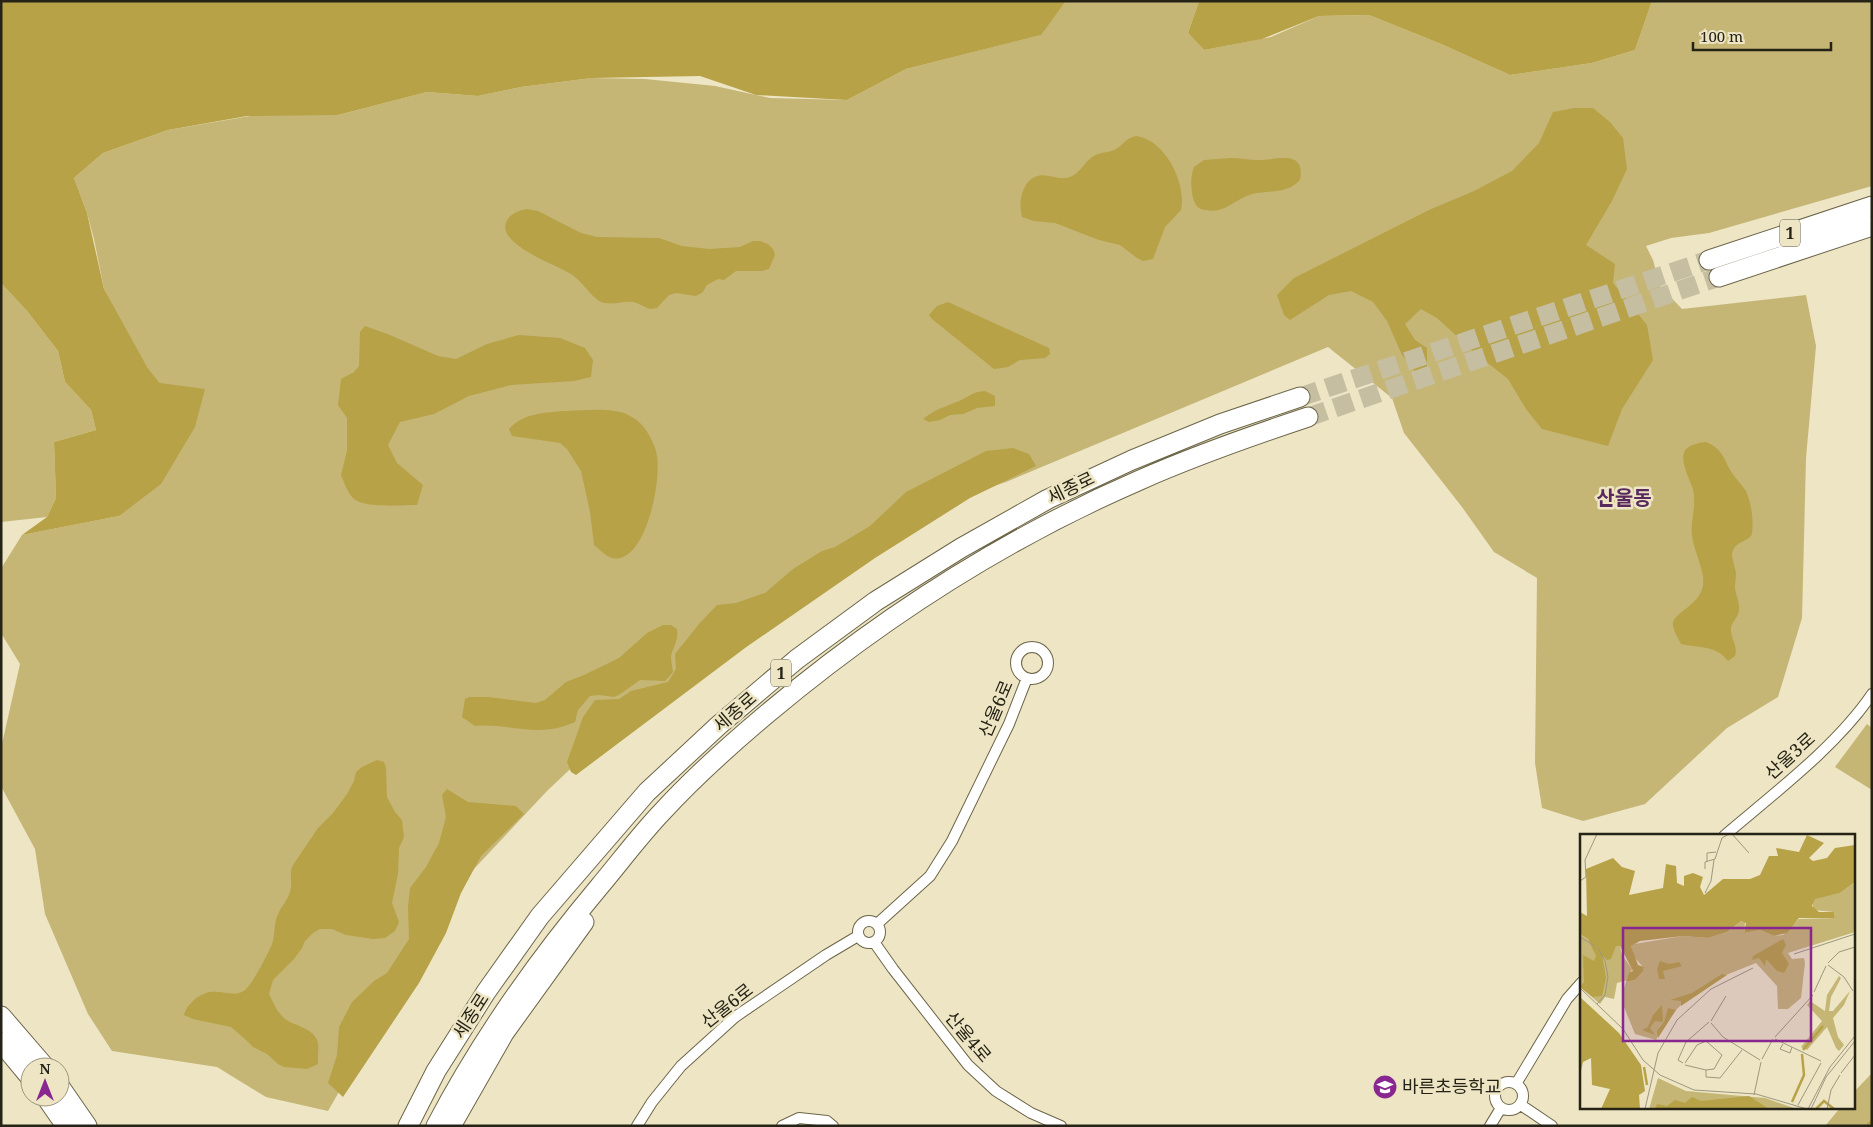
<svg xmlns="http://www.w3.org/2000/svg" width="1873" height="1127" font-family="'Noto Serif','Noto Sans KR',serif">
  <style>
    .green { fill: #c5b676 }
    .forest { fill: #b7a247 }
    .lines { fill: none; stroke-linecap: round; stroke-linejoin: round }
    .stream { stroke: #b7a247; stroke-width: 2.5 }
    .highway-tunnel { stroke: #c5bea1; stroke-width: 19; stroke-dasharray: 19 9; stroke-linecap: butt }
    .street-casing { stroke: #6c6548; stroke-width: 12 }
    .highway-casing { stroke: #6c6548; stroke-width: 21 }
    .street { stroke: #fff; stroke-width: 10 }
    .highway { stroke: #fff; stroke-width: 19 }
    .labels { text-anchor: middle; stroke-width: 5; stroke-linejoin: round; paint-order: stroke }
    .shield { fill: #ede5c4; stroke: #615c4a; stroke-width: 1 }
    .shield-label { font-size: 16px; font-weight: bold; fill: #252216 }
    .street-label { font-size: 18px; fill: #252216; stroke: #ede5c4 }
    .poi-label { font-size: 18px; fill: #252216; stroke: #ede5c4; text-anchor: start }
    .quarter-label { font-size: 20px; font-weight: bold; fill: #58295c; stroke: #ede5c4 }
    .inset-river { fill: none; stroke: #b7a247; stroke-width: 2.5 }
    .inset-road { fill: none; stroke: #9d977e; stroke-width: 1 }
    .view { fill: #892791; fill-opacity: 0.15; stroke: #892791; stroke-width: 2.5 }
    .inset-edge { fill: none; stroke: #252216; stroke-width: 2.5 }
  </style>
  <rect width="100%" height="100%" fill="#ede5c4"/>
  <path class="green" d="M1066 1H1199L1188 33 1204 50 1271 37 1319 16 1369 15 1441 44 1510 75 1592 63 1635 50 1652 1H1872V186L1709 233 1671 238 1646 246 1653 260 1660 286 1682 309 1806 295 1816 346 1806 458 1802 618 1778 697 1727 728 1645 804 1583 821 1542 808 1535 763 1537 578 1494 552 1462 507 1404 433 1392 398 1328 347 1006 482 922 510 672 685 584 756 547 791 457 887 328 1111 266 1097 217 1067 112 1051 88 1014 45 914 35 849 2 788V744L20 664 1 633V576L2 567 22 535 119 516 160 383 135 353 104 289 94 239 87 213 74 178 103 153 168 130 274 112 338 115 427 92 478 96 521 87 592 78 645 79 715 86 770 98 847 100 906 69 1040 35Z
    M1 283 27 311 58 351 65 382 91 410 96 430 54 442 56 498 47 517 1 522Z
    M1867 724 1872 728V790L1835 767Z
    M1872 1073V1126H1825L1840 1108H1854V1092Z"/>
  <path class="forest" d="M1 1H1066L1041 35 906 69 847 100 756 95 700 76 592 78 521 87 478 96 427 92 338 115 247 116 168 130 103 153 74 178 87 213 104 289 147 367 160 383 205 389 195 427 161 484 119 516 22 535 47 517 56 498 54 442 96 430 91 410 65 382 58 351 27 311 1 283Z
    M1199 1H1652L1635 50 1592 63 1510 75 1441 44 1369 15 1319 16 1262 39 1204 50 1188 33Z
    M1574 108H1593L1610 122 1623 138 1627 169 1612 201 1586 245 1615 264 1613 283 1647 325 1653 360 1622 409 1608 446 1542 429 1526 409 1508 379 1475 353 1437 318 1421 309 1405 324 1415 340 1427 348V368L1416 373 1402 355 1387 321 1373 302 1351 291 1329 295 1290 320 1284 315 1277 295 1294 278 1429 210 1474 191 1512 171 1539 143 1553 112Z
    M1136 136C1165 139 1187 184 1181 210L1165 227 1153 259 1143 261 1137 258 1120 245 1099 240 1055 223 1034 221 1022 217C1019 205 1020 191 1029 181 1043 168 1056 182 1070 177 1080 173 1084 163 1092 157 1099 152 1107 153 1114 150 1123 146 1125 138 1136 136Z
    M1231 158C1240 158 1249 160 1258 160 1277 160 1306 149 1300 180 1288 194 1269 190 1252 194 1235 199 1225 214 1206 210 1197 209 1196 206 1193 198 1191 188 1190 177 1194 167L1204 160Z
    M527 209 538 211 581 233 597 237 659 238 682 246 709 249 740 247 753 241H760L768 244 773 249 775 255 769 269 762 271H736L724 280 718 279 707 285 703 292 696 296 676 293 669 295 657 308 651 309C645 308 639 303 633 302 622 300 611 307 599 301 589 294 582 281 571 274 557 265 498 245 506 223 510 213 518 211 527 209Z
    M948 302 1049 348 1050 354 1045 358 1020 360 1008 367 994 369 932 319 929 315 937 306Z
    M365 326 390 335 438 356 456 359 487 344 519 335 560 338 585 348 593 360 591 377 574 381 511 385 469 396 434 414 400 422 388 445 397 463 423 485 417 505C402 505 362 509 352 497 347 491 344 482 341 475L347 451V418L338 405 341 379 354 372 359 366 360 332Z
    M985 391 995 396V406L977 408 963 414 950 415 940 420 929 422 923 419C937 408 945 407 959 401 970 396 972 392 985 391Z
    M564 411C585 411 614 406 632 417 644 423 652 439 656 451 663 475 648 552 620 558 610 561 601 551 594 545L590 512 581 471 567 449 560 443 512 436 509 429C523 413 544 413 564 411Z
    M1706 442C1723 449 1723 458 1732 473 1736 479 1742 485 1746 491 1751 502 1754 521 1752 533 1751 542 1734 540 1732 554 1732 559 1735 567 1736 573 1736 578 1735 583 1735 588 1736 596 1740 603 1739 610 1738 619 1730 622 1731 631 1732 641 1738 647 1735 656L1728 661C1716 645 1699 648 1681 644 1678 638 1674 632 1673 626 1670 611 1707 606 1703 577 1701 563 1694 550 1692 536 1690 521 1697 505 1693 490 1690 478 1679 462 1685 450 1692 444 1697 443 1706 442Z
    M1013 448 1029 454 1036 466 970 498 875 558 745 648 576 775 571 772 567 762 583 717 595 700 619 699 631 691 668 682 676 669 675 654 699 624 717 605 736 603 765 593 793 569 822 551 835 547 870 526 906 492 986 451Z
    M663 625H671L677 629C678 638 676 643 672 652 670 657 672 666 673 672L665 681 640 680 619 695 614 697 599 695 590 696 578 710 575 722C538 739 511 723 475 726L462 717 465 699 469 697H488L536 703 545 700 566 682 584 675 619 658 647 633Z
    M377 760 384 762 386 768 387 797 395 812 402 820 404 837 399 848 398 874 392 903 399 922 395 931 385 938 373 939 346 935 332 929H320L313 933 305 941 302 948 294 959 273 980 269 994C273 1002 277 1012 284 1018 293 1026 312 1027 317 1040 320 1047 317 1056 318 1064L307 1069 284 1067 278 1064 267 1054 253 1047 245 1039 231 1027 193 1019 184 1015C186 1008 189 1005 194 1000 215 982 231 1001 245 990 252 985 271 949 273 941 275 931 274 923 278 914 282 905 290 898 291 887 292 878 289 873 293 865L318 828 333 813 347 794 354 781 356 772 362 767Z
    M447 789 468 802 516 806 524 814 481 856 461 893 446 933 419 983 343 1097 328 1083 337 1055 339 1027 352 1002 374 981 387 973 409 939 408 907 410 888 426 867 439 843 446 817 442 795Z"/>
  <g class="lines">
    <path class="stream" d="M1867 1126 1872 1120"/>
    <path class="highway-tunnel" d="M1300 397 1709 260
      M1308 417 1719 277"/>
    <defs>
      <path id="street" d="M1016 663a16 16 0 1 1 32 0a16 16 0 1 1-32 0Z
        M1724 836C1773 794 1836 747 1872 694
        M858 932a11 11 0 1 1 22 0a11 11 0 1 1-22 0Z
        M877 924 930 876 952 841 1009 724 1027 678
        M874 942 893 969 968 1065 996 1091 1031 1113 1061 1126
        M1495 1096a14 14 0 1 1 28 0a14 14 0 1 1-28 0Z
        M1516 1084 1567 999 1582 982
        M1521 1105 1552 1126
        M637 1126 652 1102 681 1066 735 1017 826 955 858 936
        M782 1126 799 1118 827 1121 833 1126
        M1490 1126 1501 1108"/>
      <path id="highway" d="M1709 260 1872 206
        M1719 277 1872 226
        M1 1016 45 1067
        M1 1042 30 1077
        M60 1087 87 1126
        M46 1097 66 1126
        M408 1126 436 1071 486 992 540 916 647 792 719 725 797 659 876 601 961 548 1048 499 1132 460 1220 424 1300 397
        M436 1126C481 1040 537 961 599 887 620 862 640 835 662 812 695 776 731 744 768 713 880 619 1006 538 1140 480 1194 456 1251 436 1308 417
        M451 1126 504 1033 584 922"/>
    </defs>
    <use href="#street" class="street-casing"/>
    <use href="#highway" class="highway-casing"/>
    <use href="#street" class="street"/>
    <use href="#highway" class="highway"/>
  </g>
  <defs>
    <symbol id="school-disc" viewBox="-11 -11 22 22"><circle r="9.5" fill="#892791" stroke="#ede5c4"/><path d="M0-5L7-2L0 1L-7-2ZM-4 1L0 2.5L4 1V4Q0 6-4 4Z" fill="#fff"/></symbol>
  </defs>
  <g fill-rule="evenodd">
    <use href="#school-disc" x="1371" y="1073" width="28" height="28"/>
  </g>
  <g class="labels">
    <g class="shield">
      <rect x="1780" y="219.5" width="20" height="27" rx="4"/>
      <rect x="771" y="659.5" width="20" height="27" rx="4"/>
    </g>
    <g class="shield-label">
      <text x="1790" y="239">1</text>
      <text x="781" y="679">1</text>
    </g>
    <g class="street-label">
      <text transform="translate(1071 488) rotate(-26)" y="6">세종로</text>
      <text transform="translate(996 709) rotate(-67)" y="6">산울6로</text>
      <text transform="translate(735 712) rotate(-41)" y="6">세종로</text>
      <text transform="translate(1790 756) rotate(-42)" y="6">산울3로</text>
      <text transform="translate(727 1006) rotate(-38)" y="6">산울6로</text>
      <text transform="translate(471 1016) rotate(-57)" y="6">세종로</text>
      <text transform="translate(968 1037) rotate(50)" y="6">산울4로</text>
    </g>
    <g class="poi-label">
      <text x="1402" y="1093">바른초등학교</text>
    </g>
    <g class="quarter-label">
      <text x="1624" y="505">산울동</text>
    </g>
  </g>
  <g transform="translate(1580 834)">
    <rect width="275" height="275" fill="#ede5c4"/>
    <path d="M275 48V98L208 119 212 125 224 124 225 129 221 164 208 175H198L197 152 176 129 136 145 104 168 89 183 76 206 55 200 44 173 43 157 46 148 55 146 64 134 54 123 51 112 54 110 103 102 128 104 147 98 161 87 165 88 164 99 180 96 194 102 203 101 219 85 255 84 254 78 233 76V69L235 64 260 59ZM0 100 8 105 15 117 32 119 36 112H40L42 121 52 135 48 146 37 149 34 165 25 163 20 170 0 153ZM259 142 261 144 251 163 249 177H253L270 157 264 171 253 184 258 203 264 211 259 217 256 214 247 193 227 216 221 213 242 187 227 171 230 167 245 177 247 161ZM78 244 106 257 185 264 217 275H69Z" fill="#c5b676"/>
    <path d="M227 1 244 9 229 24 233 27 247 24 255 14 275 11V48L260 59 235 65 232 72 239 78H254L255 84H219L207 99 194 102 180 96 164 99 166 89 161 87 147 98 128 104 103 102 60 107 51 112 58 131 64 133 63 137 55 146 46 148 49 139 53 137 40 112H36L31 125 27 126 22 121 26 144 22 162 13 163 0 153 4 148 3 121 14 127 16 122 8 105 0 100V78L7 82 6 35 33 24 42 33 55 37 49 61 83 54 86 30 96 32 97 49 104 52V42L113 39 123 43 120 53 124 61 143 45H170L180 41 189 22H198L196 14 219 18ZM203 105 206 111 202 119 209 130 204 139 197 137 186 125 185 132 179 124 172 126 173 122ZM80 127 89 130 99 128 102 132 83 137 85 145H79L77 135ZM142 140 147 141 101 172V167L90 166 112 159ZM0 163 39 199 61 231 65 257 59 261 60 275H21L30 255 12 251 11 224 3 228 0 241ZM82 171 83 188 75 187 70 194 75 201 62 196 68 193 73 181ZM88 174 96 176 78 204 77 197 84 188ZM169 262 189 275H75L77 270 87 272 95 266 105 269 112 263 121 267Z" fill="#b7a247"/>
    <path class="inset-river" d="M223 216 243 192M64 233 67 251M212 268 224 241 222 220M236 275 244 267 254 275"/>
    <path class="inset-road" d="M152 0 169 19M127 27V19L136 18M125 35V28L135 25 142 4 149 0M0 47 6 43 5 26 17 0M125 59 131 47 134 26M0 103 15 112M214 120 275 100M248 129 259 118 275 113M248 131 264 143 273 157M0 154 43 195 63 226 80 241M234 158 246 132M17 170 25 161 28 143 25 127 18 114M131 187 146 162M131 189 143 203 180 226M195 203 233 161M195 205 241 227M203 210 200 215 210 219 212 213M182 225 193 205M103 229 98 226 106 208 129 188M105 229 117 211 126 207 142 221 134 235 126 236V243L140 244 162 216M105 231 126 236M261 239 275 221M80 241 114 256 176 260 227 275M174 261 181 228M218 271 241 229M65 275 78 219 97 186 131 155 173 134M228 275 250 233 275 202M231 275 246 243 275 207M247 275 251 256 260 241"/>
    <path class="view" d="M43 94H231V207H43Z"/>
    <rect width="275" height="275" class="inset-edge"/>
  </g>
  <rect width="1873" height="1127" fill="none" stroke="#252216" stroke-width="5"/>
  <g transform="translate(45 1082)"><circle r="24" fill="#ede5c4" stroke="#9d977e"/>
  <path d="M0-4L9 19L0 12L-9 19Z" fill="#892791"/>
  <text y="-8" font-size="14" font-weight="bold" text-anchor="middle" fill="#252216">N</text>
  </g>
  <path d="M1693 42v8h138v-8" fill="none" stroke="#252216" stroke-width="2.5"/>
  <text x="1700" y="42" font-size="15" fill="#252216" stroke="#ede5c4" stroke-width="4" paint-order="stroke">100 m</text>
</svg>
